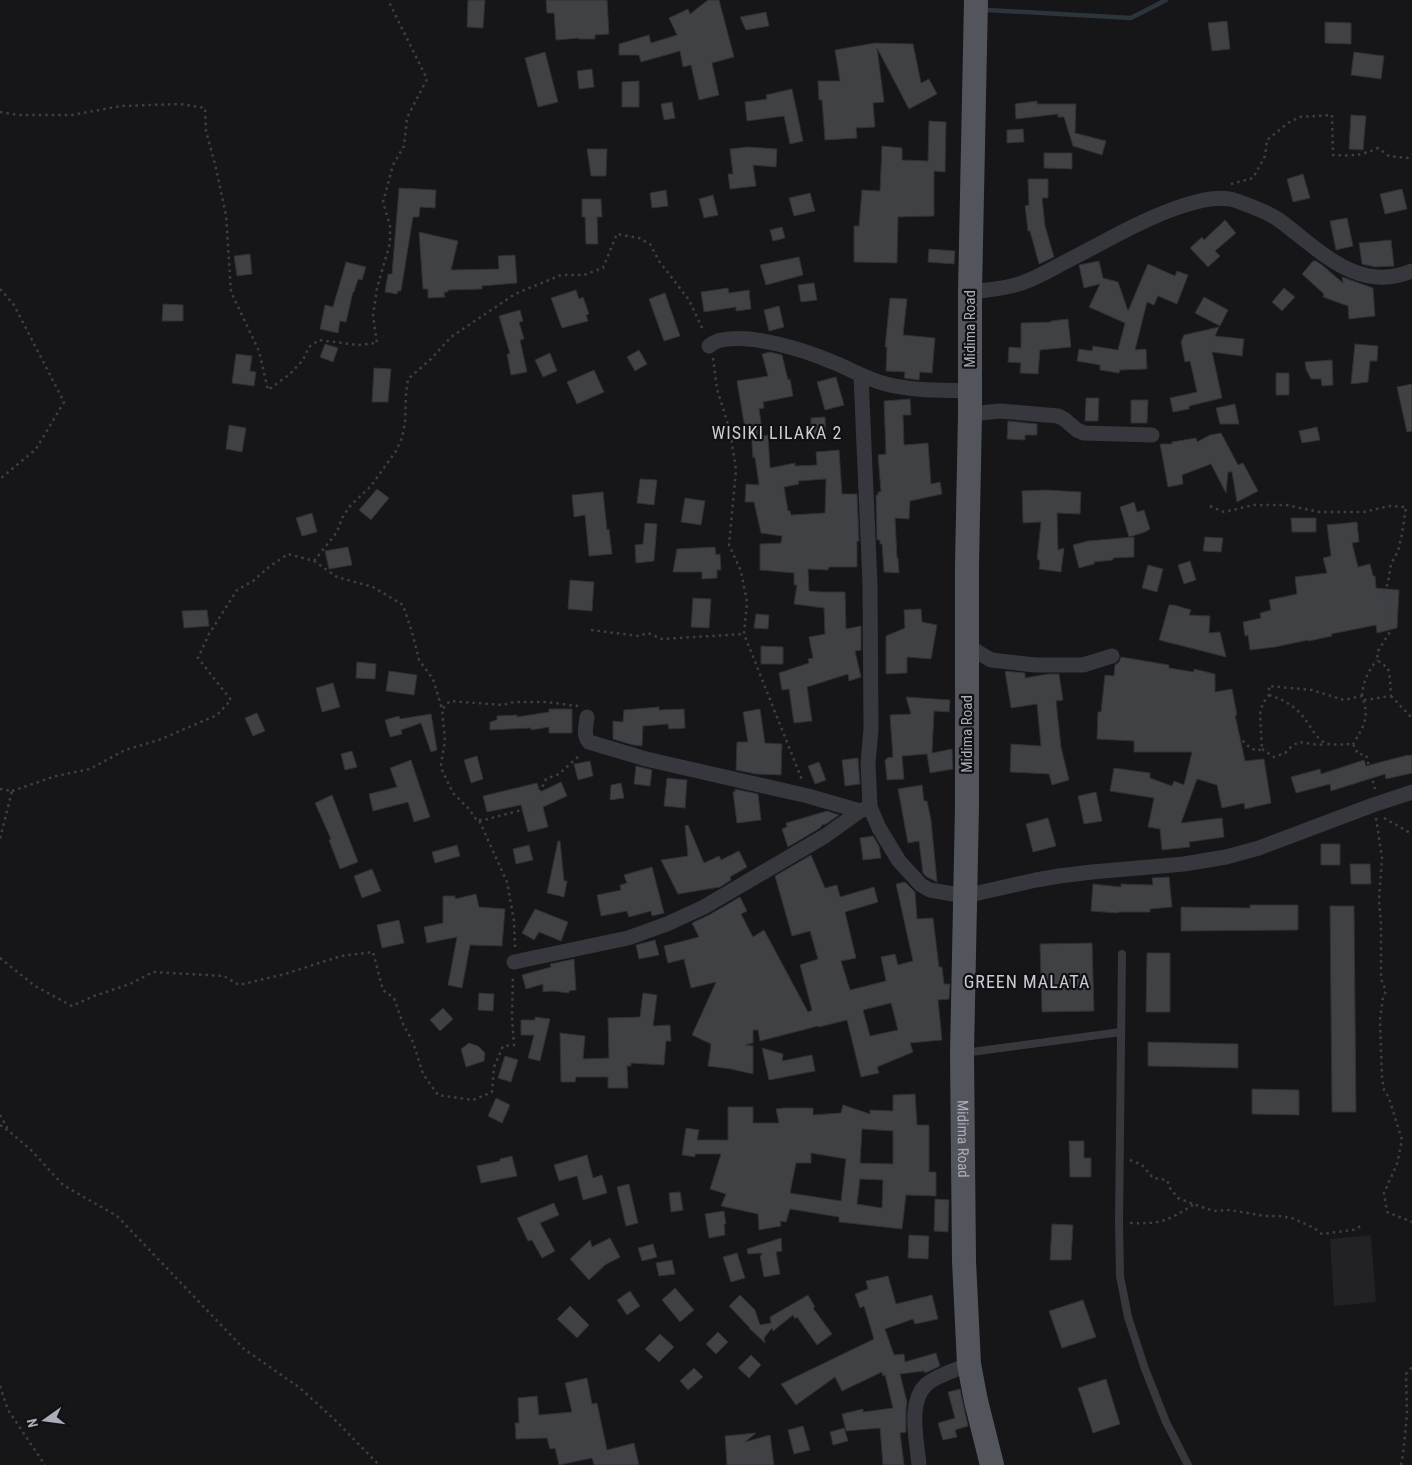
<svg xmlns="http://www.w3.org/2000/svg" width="1412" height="1465" font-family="'Roboto Condensed',sans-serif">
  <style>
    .built { fill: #222225 }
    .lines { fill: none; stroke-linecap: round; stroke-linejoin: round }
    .stream { stroke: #2c353c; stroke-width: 4.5 }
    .building { fill: #404145; stroke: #303034; fill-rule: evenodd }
    .path { stroke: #3d3f44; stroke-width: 2.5; stroke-dasharray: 2.5 4; stroke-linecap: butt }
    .service { stroke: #37383d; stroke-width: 8 }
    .minor { stroke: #37383d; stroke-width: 15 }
    .primary { stroke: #53555c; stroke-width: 24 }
    .labels { text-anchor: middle; stroke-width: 4.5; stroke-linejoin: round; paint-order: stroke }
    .street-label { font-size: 15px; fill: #a8adb8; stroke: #111113 }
    .quarter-label { font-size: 18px; letter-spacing: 1px; fill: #c9ccd4; stroke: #111113 }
  </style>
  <rect width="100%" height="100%" fill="#161618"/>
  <path class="built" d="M1371 1235 1376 1302 1334 1306 1330 1239Z"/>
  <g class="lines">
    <path class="stream" d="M987 10 1131 18 1166 0"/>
  </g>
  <path class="building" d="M468 0H485L483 28 467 27Z
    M546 0H607L609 34 595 35V39H579V38L556 40 554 13H547Z
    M708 0H719L734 57 712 63 719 95 699 100 691 65 683 67 680 51 641 62 639 55H619V44L649 35 651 43 677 35 669 18 688 9 690 14Z
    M766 12 769 26 746 30 740 17Z
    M1227 21 1230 49 1212 51 1208 23Z
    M1325 22 1351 23V44L1325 43Z
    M875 43 913 44 921 83 929 79 937 94 909 109 877 48 884 102 873 103 875 127 856 128 857 138 825 140 822 100H819L818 81H840L835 50Z
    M545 52 558 102 538 107 525 58Z
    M1354 52 1384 56 1381 79 1351 75Z
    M592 69 594 87 579 89 577 71Z
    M639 81V107H622V82Z
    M792 89 803 141 790 144 784 116 747 121 745 102 767 99 766 95Z
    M1037 101V104H1076L1075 133 1106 141 1102 155 1073 146 1064 117H1058V114L1016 119 1015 104Z
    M672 102 675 118 664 120 661 104Z
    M1351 115 1366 116 1363 150 1349 149Z
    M929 121 946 122 945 172 934 171V216L898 217 897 263 854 262V226H859L862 190 880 191 882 146 902 148V160L928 161Z
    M1023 129 1024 142 1007 143V130Z
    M748 147 777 149 776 167 753 165 756 186 730 189 728 174H733L730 149Z
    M587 149H607L606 176H591Z
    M1044 153H1072V169L1044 168Z
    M1303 174 1310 198 1293 202 1287 179Z
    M1028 179H1048V198H1042L1045 226 1054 257 1039 264 1030 231H1028L1025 206 1029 205Z
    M399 188 436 190 435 208 420 207 419 217H413L401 291H398L397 294 385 292 388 274H392Z
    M1402 189 1407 209 1385 214 1380 194Z
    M666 190 668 206 652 208 650 193Z
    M810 193 815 211 794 216 789 198Z
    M713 195 718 215 704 218 699 199Z
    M582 199H601L602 217H597L598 244H586L585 217H582Z
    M1347 218 1353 246 1336 250 1330 221Z
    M1225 220 1236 233 1215 251 1220 256 1208 267 1190 248 1202 237 1204 240Z
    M782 227 785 238 773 241 770 230Z
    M419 232 458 241 451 270 499 269 498 256 515 255 517 283 482 286V289L448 290V292H444L445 297 428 298V289H423Z
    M1391 240 1394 266 1375 267 1362 264 1359 243Z
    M929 249 955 251 954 264 928 262Z
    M250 254 252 274 237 276 234 256Z
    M799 257 803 275 766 285 760 265Z
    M1099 261 1103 278 1118 282 1128 311 1148 264 1175 276 1177 271 1188 275 1177 304 1158 296 1154 305 1147 302 1135 350 1146 349 1147 369 1120 370 1119 373 1100 370V365L1077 361 1079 349 1092 351 1093 346 1118 350 1125 323 1089 307 1100 284 1084 288 1079 265Z
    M1313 261H1316L1322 265 1343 283 1342 277 1373 288 1375 316 1349 319 1348 306 1323 297 1324 294 1302 274Z
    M346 262 366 267 362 280 358 279 354 292H353L346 322 340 321 338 333 320 329 325 305 333 307Z
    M814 283 817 300 801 302 798 285Z
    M728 288 729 293 749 290 751 309 736 311V307L704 312 701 292Z
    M1284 288 1295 297 1282 311 1272 302Z
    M576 290 579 299 583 297 589 314 586 315 588 321 562 328 551 298Z
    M665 293 680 336 664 341 649 299Z
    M1204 297 1228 310 1220 326 1195 313Z
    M890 298 907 299 903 335 935 338 932 373 920 372 919 380 904 378 905 372 886 371 887 347H885Z
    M163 304 183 305V321H162Z
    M779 306 784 327 769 331 764 310Z
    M520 310 523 321 519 322 524 339 520 340 527 372 511 375 507 354H510L499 316Z
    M1068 319 1071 347 1040 350 1038 374 1020 373 1021 363 1008 362 1009 347 1021 348V323L1051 322V321Z
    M1219 327 1215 336 1244 339 1242 356 1212 352 1222 398 1189 406V409L1173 412 1170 398 1197 392 1190 361 1185 362 1181 342 1184 335Z
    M325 344 338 348 333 362 320 357Z
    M1355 344 1378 346 1377 361H1370L1368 382 1351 384Z
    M639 350 647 364 635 371 627 357Z
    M770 352 782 355 788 380 790 379 793 396 763 402 764 408 759 409 763 436 768 435 770 468 795 463V466L817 465 816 452 839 450 842 494H857L859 541H857V567H829L828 570 808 569 809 591 821 592H845L846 629 861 626V650L855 651 861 677 849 681 848 674 807 687 812 721 794 723 789 689 782 690 779 673 809 663 808 659 813 658 809 637 825 634 824 608 794 604 797 585H794V573L760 570V544L781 543 782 536 761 533 754 502H745L746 484 759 485 755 457 753 458 751 428 745 429 737 381 768 376 762 354ZM826 479 825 513 791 515 790 511H788L784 487 799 484 798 481Z
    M550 353 557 371 543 377 535 360Z
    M236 354 252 356 250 371 256 372 254 386 232 383Z
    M1332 360 1333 385 1322 386 1321 379H1311L1306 369 1305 362Z
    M374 368 391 369 388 402H372Z
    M594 370 604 392 577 404 567 382Z
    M1276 373H1289V395H1276Z
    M836 377 844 405 825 410 817 382Z
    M1412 384V431L1407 432 1397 387Z
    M1086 398H1099L1098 421H1085Z
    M910 399 911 415H903L904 445 928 443 931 484 940 482 942 494 910 501 909 519 895 518 897 558H898L899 573 884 572 882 544H880V540H877L876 495H878V492H881L878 455 886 454 884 401Z
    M1131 400H1148L1147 423H1131Z
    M1235 404 1239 424H1220L1216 408Z
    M825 417 826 439H811V418Z
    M1008 421 1037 424V435H1025V440L1007 439Z
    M229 425 246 428 242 452 226 449Z
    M1317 427 1320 440 1302 443 1299 431Z
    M1221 433 1238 465 1243 463 1258 491 1237 502 1232 472H1228L1226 493 1211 464 1182 475 1183 484 1168 487 1160 444H1172V442L1196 438 1197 442 1210 435Z
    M640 479 657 480 654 505 637 503Z
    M377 489 389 498 371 520 359 510Z
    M1046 490 1081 492 1080 514 1057 513 1058 550 1064 548 1061 572 1039 569 1040 561 1037 559 1041 522 1023 523 1022 491Z
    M603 492 607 530 609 529 612 554 589 556 585 515 574 517 572 495Z
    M685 498 705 501 701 525 681 522Z
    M1134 502 1137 512 1144 510 1150 529 1145 532 1129 537 1120 507Z
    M312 513 317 532 302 536 296 518Z
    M1291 518H1316V532H1292Z
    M1357 522 1359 542 1352 543 1358 567 1370 564 1373 576H1375L1376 588 1399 590 1397 628 1377 633 1376 625 1331 634 1332 636 1309 641 1308 640 1275 647 1250 650 1248 635 1245 636 1243 622 1261 618 1260 613 1271 610 1269 600 1297 594 1295 577 1327 573 1323 558 1331 556 1327 525Z
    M645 523 657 524 654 561 636 563 635 545 643 544Z
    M1134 537V557L1113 558V560L1094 562V564L1079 568 1073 545 1088 541Z
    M1205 537 1223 538 1221 552 1203 551Z
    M348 547 352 565 329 569 325 551Z
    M715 547 716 555 720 554 721 570H717V578L702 579V572H673L677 549Z
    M1190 561 1196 580 1184 584 1178 565Z
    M1148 565 1163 569 1157 592 1142 588Z
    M570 580 594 582 592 611 568 609Z
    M693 598 711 599 709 628 691 627Z
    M1169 605H1174L1191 610 1189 615 1210 616 1209 633 1220 632 1226 657 1159 640Z
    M921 609 922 622 937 625 931 659 907 657V673L886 674V636L905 628 904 610Z
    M207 610 209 626 184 628 182 611Z
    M756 614 769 615 768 629 754 628Z
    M761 646 783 647V664H761Z
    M1121 657 1169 665V668L1194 672V669L1215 674V692L1232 689 1237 715H1235L1245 761 1264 759 1271 803 1245 809 1244 803 1222 808 1217 785 1197 779 1181 823 1222 818 1224 837 1189 842 1190 847 1162 850 1160 829 1148 827 1154 798 1110 791 1114 768 1150 773V778L1172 786 1174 781 1184 785 1192 752H1134V741L1097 739 1098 712H1101L1105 675 1114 676 1115 665 1119 662Z
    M357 662 376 664 375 679 356 678Z
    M389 671 417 675 414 695 386 691Z
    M1005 671 1025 673V678L1048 674H1059L1063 700 1056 701 1061 747 1069 780 1052 785 1049 774 1010 772 1011 744 1041 746 1037 704 1011 708Z
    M333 683 340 707 322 712 316 688Z
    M906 697 950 700 949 712 934 711 932 753 952 749 953 769 930 773 927 754 902 756 904 779 887 780 885 760 887 759V758L893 757 890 715 911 714Z
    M659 707V710L684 709 685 728 669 729 668 724 643 726 642 746 633 745 613 739V721L623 722 624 710Z
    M549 709H572V733H549V727L531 730V728L490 730V722L497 720V716L517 715V717L549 712Z
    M760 709 765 743 782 744 781 775 756 774 736 770 737 742H748L743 712Z
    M257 713 265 731 253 736 245 718Z
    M431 714 437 750 431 752 421 723 401 730 402 734 390 737 385 720 399 716 400 719Z
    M352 751 357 767 345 770 341 754Z
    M1408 755V756L1412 755V773L1386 779 1385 774 1331 791 1330 784 1296 793 1291 777 1320 769 1321 774 1364 760 1366 766Z
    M477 756 483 779 471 783 464 760Z
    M858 758 860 784 845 786 842 760Z
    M411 760 430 817 414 822 408 802 373 811 369 794 397 787 390 768Z
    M590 761 593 776 578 780 574 764Z
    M819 762 826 780 815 784 808 766Z
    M636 766 652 770 650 786 634 784Z
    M667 778 687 780 685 808 664 806Z
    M561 782 567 796 543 807 548 827 528 832 521 805 487 812 483 796 537 783 540 792Z
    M621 783 624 798 610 800 611 785Z
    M922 785 924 801H927L931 820 937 882 927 877 923 873 919 841 908 843 898 789Z
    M735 789 758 794 761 820 737 823 733 792H735Z
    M1096 792 1102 821 1084 824 1078 796Z
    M332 795 358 862 340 869 329 840 331 839 315 803Z
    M827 811 839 815 826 824 822 825 820 828 788 847 782 829 787 827 786 823Z
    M1048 818 1056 846 1033 852 1026 824Z
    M688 825 704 863 719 856 721 860 739 851 747 867 730 877 731 880 720 887 678 894 661 860 688 856 685 826Z
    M873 836 879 846 881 858 863 860 860 838Z
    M558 841H560L564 881H567L564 897 547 893Z
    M1321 844H1340V865H1321Z
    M457 845 460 856 435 863 432 852Z
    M529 845 533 860 516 864 513 849Z
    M811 855 825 888 837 885 840 897 874 887 878 902 845 912 856 958 841 961 850 990 886 981 881 957 895 954 898 965 913 961 896 884 905 882 915 892 917 919 933 918 939 967H942L944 984H950L949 999 938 1000 942 1040 910 1043 913 1052 877 1067 879 1073 861 1077 847 1020 819 1027 818 1026 760 1041 758 1030H753V1043L746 1045 753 1046V1074L731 1069 708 1066 711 1044 692 1035 716 982 691 988 684 959 668 963 664 946 699 937 692 923 709 915 740 897 747 911 741 914 753 937 764 930 808 1012 812 1010 800 965 818 959 810 931 792 936 775 876ZM891 1003 898 1030 870 1036 863 1010Z
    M1350 864H1370L1371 884H1351Z
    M652 867 664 913 652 916 651 911 629 917 627 911 601 916 597 895 621 890 620 885 627 883 624 875Z
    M372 869 381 891 362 898 354 876Z
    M1169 877 1172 907 1150 909V912H1118V913L1091 911 1093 884 1121 887V884L1153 885 1152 878Z
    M476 894 479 907 505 909 502 946 470 945 462 988 448 985 457 937 427 943 424 927 443 923V896H455V899Z
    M1250 905H1298V930L1181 931V907L1250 908Z
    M1330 906H1354L1356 1112H1332Z
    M535 909 568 922 561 941 539 932 534 940 522 933Z
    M399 920 404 943 382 948 377 925Z
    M655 940 659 955 639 959 636 945Z
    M1092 943 1094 1011 1042 1012 1040 944Z
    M1147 953H1170V1012H1146Z
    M574 959 576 990 569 991V993L552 991 543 992V984L526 989 522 975 551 967 550 964Z
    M479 993 494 994 493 1011 478 1010Z
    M643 993 657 995 653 1026 670 1025 671 1041H666L664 1065 631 1063V1066H627L628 1088H608V1077H576L575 1082H561L560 1033 585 1036 583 1059 609 1058 608 1018 640 1017Z
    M443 1008 453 1019 440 1031 430 1020Z
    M535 1017 550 1019 540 1061 528 1058 534 1035H521V1020H535Z
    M1148 1042 1238 1044V1068L1148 1066Z
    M469 1043 478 1046 485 1053 484 1061 466 1067 461 1049Z
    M762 1048 783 1054 782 1061 812 1055 815 1071 769 1080Z
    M505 1056 518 1060 511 1082 498 1078Z
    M1252 1089 1299 1090V1115L1252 1114Z
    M915 1094 917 1125H929V1172H936V1196L906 1195 902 1229 839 1222V1217L790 1209 786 1222 780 1221 781 1226 759 1230 758 1214 721 1206 726 1194 710 1189 721 1154H695V1157L682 1155 686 1128 699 1130 697 1140H728V1107H753V1123H779L776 1109 783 1108H813V1115L841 1113 843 1105 870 1114V1110L893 1111V1095ZM862 1129 893 1131V1164L860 1163ZM811 1153 846 1159 841 1201 790 1193 796 1163H811ZM860 1179 883 1180 882 1208 857 1204Z
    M496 1098 510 1105 502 1123 488 1116Z
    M1069 1141H1084V1158H1091V1177H1070Z
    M587 1155 593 1178 602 1175 607 1193 583 1200 577 1176 559 1181 554 1165Z
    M512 1156 517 1176 481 1183 477 1166 500 1161V1159Z
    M629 1184 638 1223 626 1226 617 1187Z
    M680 1192 683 1210 671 1212 669 1193Z
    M935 1199 949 1200 948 1232 934 1231Z
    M554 1203 559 1215 540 1223 555 1251 542 1258 532 1240 528 1241 517 1218Z
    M724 1211 726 1224H724L725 1235 709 1238 705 1214Z
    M1052 1224 1073 1225 1071 1260H1050Z
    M909 1235 929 1236 928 1259 908 1258Z
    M610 1238 620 1257 605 1265 589 1280 570 1259 590 1240 592 1247Z
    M781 1238 782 1251 776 1252 780 1274 764 1277 760 1256 762 1255 761 1253 748 1254 747 1249Z
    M653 1244 657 1257 642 1261 638 1248Z
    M737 1253 745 1278 731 1282 723 1257Z
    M672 1260 675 1274 659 1276 656 1263Z
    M888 1276 896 1304 932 1295 938 1319 915 1324 913 1319 885 1329 894 1355 904 1354 905 1362 936 1353 940 1366 925 1373 924 1371 900 1374 907 1402 906 1410V1432L900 1433 904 1465H883L880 1428 846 1431 842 1414 863 1409V1412L893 1408 885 1375 883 1376 882 1372 842 1391 835 1377 796 1405 781 1384 874 1339 864 1306 860 1308 855 1294 868 1289 866 1281Z
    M675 1288 694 1310 680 1322 662 1300Z
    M630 1291 640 1306 627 1315 617 1300Z
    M740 1295 755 1310 760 1325 771 1323 770 1317 808 1295 815 1307 813 1308 832 1334 817 1345 797 1317 795 1319 793 1315 773 1331 772 1328 764 1338 765 1343 749 1328H750L729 1306Z
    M1083 1300 1096 1337 1062 1348 1049 1311Z
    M570 1306 589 1325 577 1338 557 1319Z
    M718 1332 728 1342 716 1354 706 1344Z
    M660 1334 674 1347 659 1362 645 1349Z
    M751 1355 761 1365 749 1378 738 1368Z
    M694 1368 703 1377 688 1390 680 1381Z
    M587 1378 592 1404 597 1403 607 1450 634 1443 639 1465H594L592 1458 559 1465 555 1448 550 1449 547 1438 516 1439 515 1423H519L518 1398 537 1396 539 1415 572 1412 565 1383Z
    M1106 1379 1120 1424 1093 1433 1078 1388Z
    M960 1389 968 1426 955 1430 957 1437 943 1440 938 1423 955 1418 948 1392Z
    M803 1426 810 1450 794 1454 788 1430Z
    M844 1428 848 1441 833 1445 830 1432Z
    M756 1433 745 1442 770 1435 774 1465H727L725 1436Z"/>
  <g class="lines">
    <path class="path" d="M0 112 19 115H72L121 106 180 104 205 108 206 131 215 164 226 215 231 292 259 351 268 390 290 374 303 360 309 347 319 340 358 345 377 343 373 316 377 288 390 243V226L383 202 393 165 404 146 407 118 427 79 388 0
      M1231 184 1253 178 1265 156 1267 140 1288 123 1300 117 1332 115 1333 155C1352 156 1361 156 1378 148L1389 156 1407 158 1412 155
      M0 289 14 305 64 402 36 449 0 479
      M713 358 717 389 730 431 736 470 729 545 741 571 747 602 744 634 802 780
      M1210 506 1224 512 1254 505H1286L1320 512H1364L1389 506 1406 507 1402 534 1398 551 1391 564 1388 583 1385 590 1384 599 1391 606 1389 624 1390 632 1378 651 1377 660 1388 668 1390 679 1391 696 1364 700
      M314 561 337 532 342 518 350 506 371 486 396 451 402 438 405 423 406 394 408 379 431 359 451 337 515 294 561 275H584L603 268 617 234 639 238 650 244 659 261 689 300 704 332
      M591 630 639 636 648 633 662 639 744 634
      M1269 695C1283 699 1296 707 1305 719 1310 726 1317 739 1325 743 1334 746 1345 744 1353 744L1358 754 1366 755 1375 789
      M1362 696C1363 682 1368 671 1377 660
      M1391 696 1412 718
      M1238 736 1249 747 1257 751 1262 749 1260 714 1263 703 1269 695V686L1312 690 1344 700 1362 696C1370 717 1364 726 1353 744
      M1262 749 1274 757 1285 753 1292 746 1299 742 1320 745 1324 743
      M0 789 12 791 0 839
      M12 791 56 776 90 769 125 750 159 740 217 715 231 700 198 658 209 634 237 590 253 581 269 567 288 554 314 561 337 577 373 587 403 605 412 632 419 660 433 679 442 709
      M1376 818 1382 858 1379 900 1381 923V979L1386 991 1383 997 1380 1020 1382 1077 1384 1090 1389 1098 1402 1140 1397 1164 1384 1193 1387 1212 1412 1222
      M1384 818 1412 834
      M479 820H484L533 807 546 779 559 774 581 754
      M515 947 514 921 507 882 479 820 476 819 469 809 453 793 442 770 441 764 445 741 442 709 450 701 503 705 514 702H546L578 706
      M0 958 35 986 72 1006 94 996 130 984 153 972 224 976 239 985 285 974 341 956 373 952 383 990 394 998 403 1024 413 1042 423 1074 438 1095 473 1100 492 1092 494 1067 503 1046 514 1045 512 1017 513 975
      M0 1115 9 1131
      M0 1125 10 1132 32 1151 63 1185 117 1216 244 1349 300 1388 336 1421 379 1465
      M1130 1160 1142 1165 1153 1178 1167 1180 1170 1188 1178 1198 1193 1204 1214 1211 1230 1210 1265 1216H1278L1292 1218 1314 1228 1322 1234 1353 1230 1361 1226
      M1130 1223C1162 1224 1167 1221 1193 1205
      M0 1386 8 1410 45 1465
      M1401 1465 1403 1455 1407 1414 1406 1374 1412 1367"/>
    <path class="service" d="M1122 954 1119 1222 1120 1276 1128 1317 1145 1369 1166 1422 1188 1465
      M964 1053 1121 1032"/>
    <path class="minor" d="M970 292C987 290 1005 289 1022 283 1036 278 1050 270 1063 263 1103 243 1140 220 1182 206 1197 201 1215 196 1230 199 1235 200 1240 202 1245 204 1256 208 1269 213 1279 220 1319 249 1357 294 1412 271
      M709 346C713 343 717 340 722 340 752 334 802 349 830 361 849 368 866 379 886 384 913 391 942 390 970 391
      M861 376 870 584 871 729 868 763 870 807 879 828 899 861 921 885 930 890 965 896 1036 880 1059 876 1092 872 1184 864 1226 857 1259 848 1373 805 1412 792
      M970 414 1000 411 1058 416 1064 419 1077 430 1084 433 1152 435
      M966 645 991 660 1035 665H1083L1112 656
      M587 717C586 727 583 735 589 742L646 759 808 796 860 811
      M514 962 628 938 667 924 704 907 825 836 860 811 870 807
      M919 1465C917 1441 907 1401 927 1384 937 1375 957 1370 969 1364"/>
    <path class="primary" id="s1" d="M976 0 970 292V414L967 565V806L962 1053 964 1261 969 1364 976 1401 992 1465"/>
  </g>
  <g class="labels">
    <g class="street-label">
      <text transform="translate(970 329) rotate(-90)" y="5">Midima Road</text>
      <text transform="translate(967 734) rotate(-90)" y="5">Midima Road</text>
      <text dy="5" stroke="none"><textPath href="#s1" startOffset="1139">Midima Road</textPath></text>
    </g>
    <g class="quarter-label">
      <text x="777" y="439">WISIKI LILAKA 2</text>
      <text x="1027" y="988">GREEN MALATA</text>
    </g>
  </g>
  <g transform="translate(45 1420) rotate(256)" stroke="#111113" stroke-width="4" paint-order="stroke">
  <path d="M0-4L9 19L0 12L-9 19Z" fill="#a8adb8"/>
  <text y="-8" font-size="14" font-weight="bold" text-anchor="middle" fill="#a8adb8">N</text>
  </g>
</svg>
